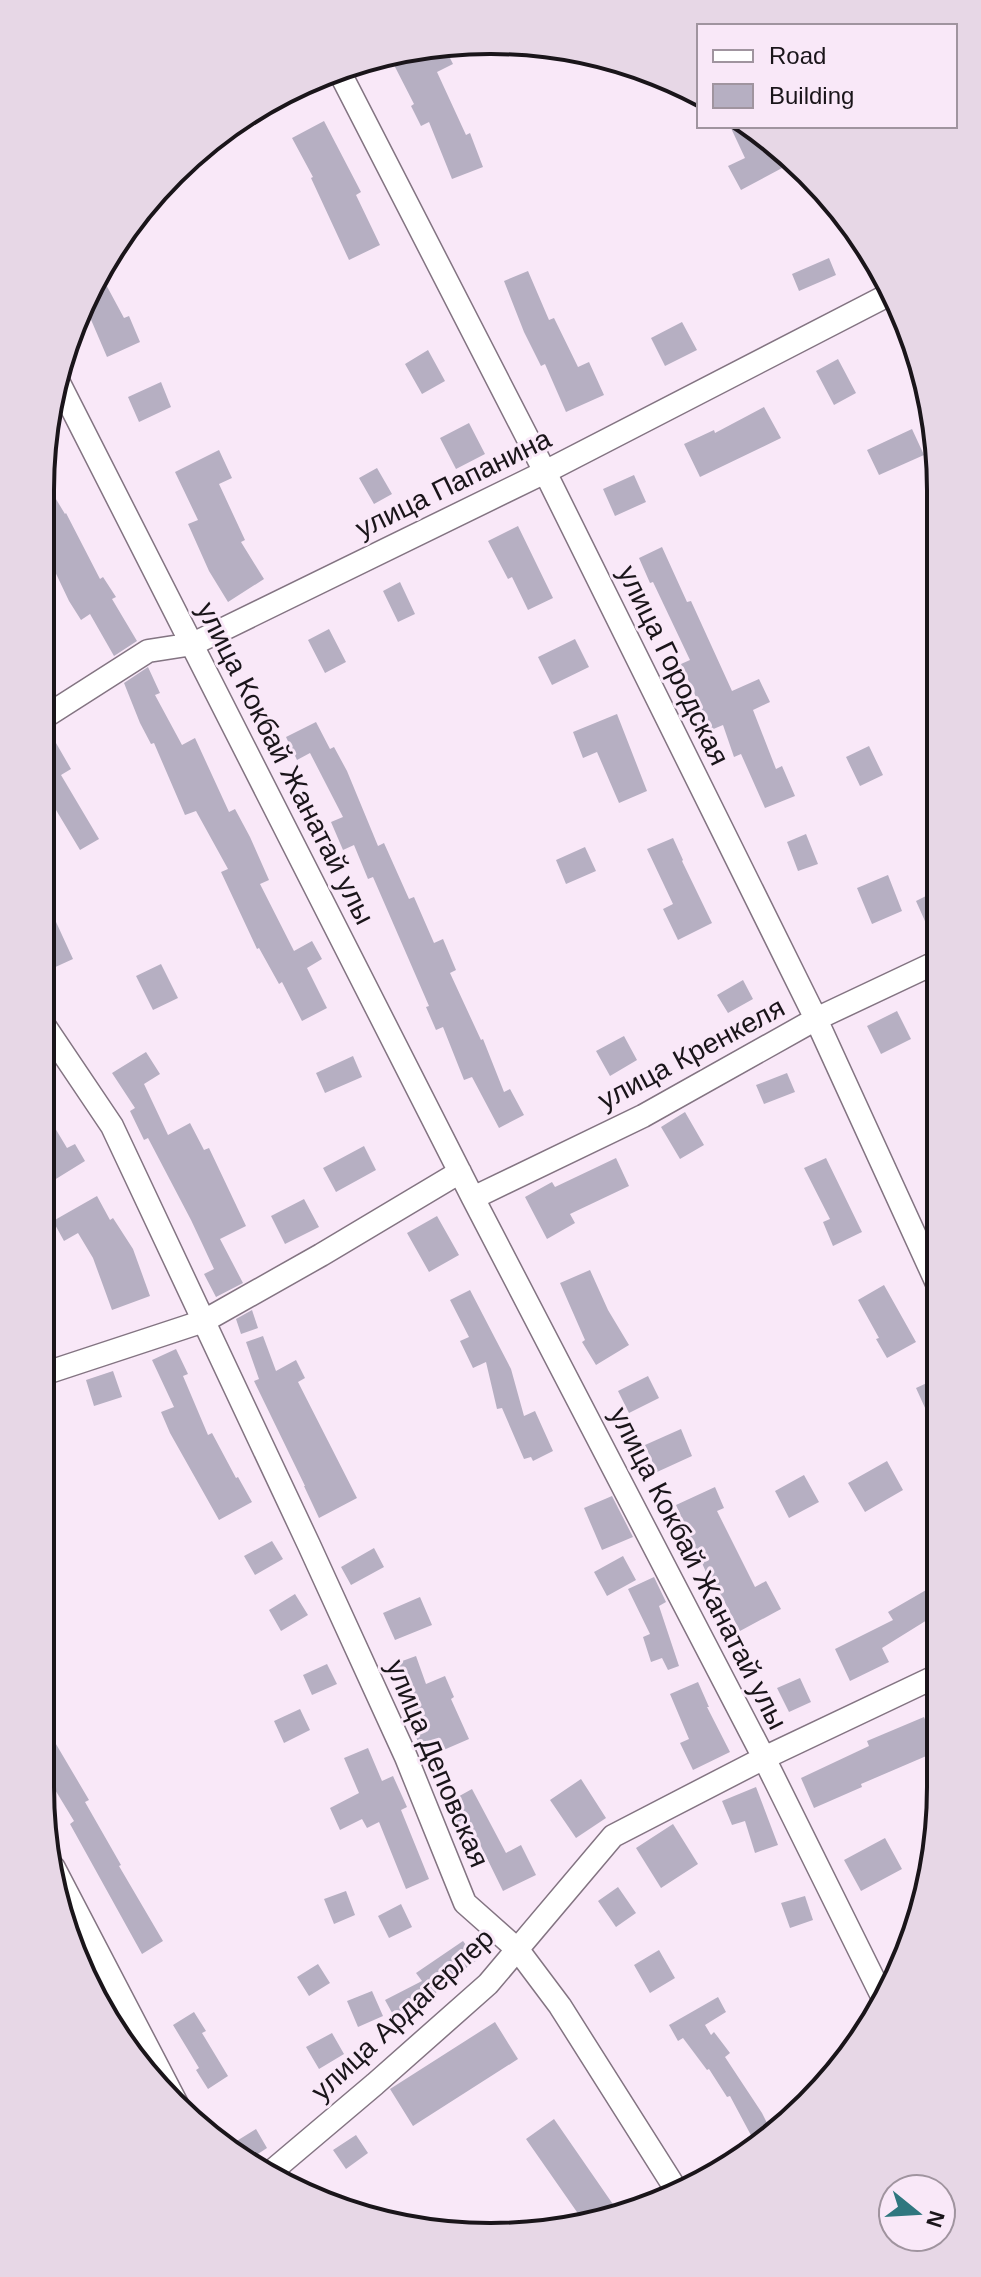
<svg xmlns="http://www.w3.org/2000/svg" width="981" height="2277" font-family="Helvetica,sans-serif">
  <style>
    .building { fill: #b6afc2 }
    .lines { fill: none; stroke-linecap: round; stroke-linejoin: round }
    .street-casing { stroke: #837482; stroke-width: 25 }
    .street { stroke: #fff; stroke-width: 22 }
    .labels { text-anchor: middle; stroke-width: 6; stroke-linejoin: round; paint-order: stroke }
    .street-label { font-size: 28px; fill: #1a151a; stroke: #f9e8f8 }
    .rim { fill: none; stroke: #1a151a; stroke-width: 4 }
  </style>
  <rect width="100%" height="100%" fill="#f9e8f8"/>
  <path class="building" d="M444 46 453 64 437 72 466 135 470 133 483 167 452 179 429 122 421 126 411 106 414 104 393 63 407 55Z
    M324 121 361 192 356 195 380 245 349 260 311 178 313 177 292 138Z
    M730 126H752L774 147 784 167 741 190 728 166 745 158Z
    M829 258 836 275 799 291 792 274Z
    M528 271 549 320 554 318 578 367 589 362 604 395 566 412 545 364 541 366 524 332 504 281Z
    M103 279 124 318 129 316 140 342 107 357 86 308Z
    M682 322 697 350 665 366 651 338Z
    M428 350 445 381 422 394 405 364Z
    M838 359 856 393 834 405 816 371Z
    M161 382 171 407 139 422 128 397Z
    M764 407 781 438 700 477 684 444 714 430 715 433Z
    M469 423 485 454 456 469 440 438Z
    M912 429 924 455 879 475 867 450Z
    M219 450 232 478 219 484 245 540 241 542 264 579 228 602 209 571 188 524 198 520 175 472Z
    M377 468 392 494 374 504 359 478Z
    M634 475 646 502 615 516 603 489Z
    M42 476 65 514 66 513 100 579 103 577 116 597 112 599 137 641 114 656 90 614 81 620 69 601 40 540V490Z
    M518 526 553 598 528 610 512 577 508 579 488 541Z
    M662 547 687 602 691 601 732 691 759 679 770 702 753 710 776 769 782 766 795 796 765 808 741 754 734 757 723 725 711 730 681 664 690 660 653 582 650 583 639 558Z
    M400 582 415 614 398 622 383 591Z
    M329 629 346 662 325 673 308 640Z
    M575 639 589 667 552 685 538 657Z
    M148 667 160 693 155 695 182 745 195 738 229 812 235 809 250 837 269 880 260 884 294 951 312 941 322 959 307 968 327 1008 302 1021 282 982 279 984 259 948 257 949 221 872 228 869 196 811 185 815 154 743 151 744 140 723 124 683Z
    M617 714 647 791 619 803 597 752 583 758 573 732Z
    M316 722 330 749 334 747 347 771 378 846 384 843 409 899 414 897 434 943 443 939 456 970 450 973 481 1040 483 1039 504 1092 510 1089 524 1115 499 1128 472 1077 464 1080 443 1027 436 1030 426 1007 429 1006 373 877 368 879 354 845 343 850 331 822 343 817 310 753 297 760 286 737Z
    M40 739 46 749 56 743 71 769 61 775 99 839 80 850 50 800 40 806Z
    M869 746 883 775 860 786 846 757Z
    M806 834 818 864 798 871 787 842Z
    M673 838 683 860 682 861 712 923 678 940 663 909 673 904 647 849Z
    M585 847 596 871 566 884 556 860Z
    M888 875 902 911 872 924 857 888Z
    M40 887 73 959 40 974Z
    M938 890 939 947 937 948 916 901Z
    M161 964 178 998 153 1010 136 976Z
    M743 980 753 999 728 1013 717 995Z
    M897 1011 911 1039 881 1054 867 1026Z
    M624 1036 637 1060 610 1076 596 1051Z
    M146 1052 160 1074 144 1084 168 1135 190 1123 204 1150 209 1148 246 1226 220 1239 243 1283 216 1297 204 1274 214 1269 191 1220 148 1138 144 1140 130 1111 135 1108 112 1073Z
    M353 1056 362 1077 325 1093 316 1073Z
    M787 1073 795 1092 764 1104 756 1085Z
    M40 1103 67 1148 75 1144 85 1161 51 1182 41 1165 50 1159 40 1143Z
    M685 1112 704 1145 680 1159 661 1127Z
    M364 1146 376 1170 336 1192 323 1168Z
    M616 1158 629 1186 570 1214 575 1223 547 1239 525 1197 552 1182 555 1187Z
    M826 1158 862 1232 833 1246 823 1222 830 1219 804 1168Z
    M97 1196 110 1220 113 1218 133 1249 150 1296 112 1310 93 1258 78 1233 64 1241 53 1221Z
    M304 1199 319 1227 285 1244 271 1216Z
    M437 1216 459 1255 429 1272 407 1233Z
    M590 1270 608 1310 629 1345 596 1365 582 1342 585 1340 560 1283Z
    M884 1285 916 1342 887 1358 876 1339 879 1338 858 1300Z
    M470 1290 511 1369 524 1416 535 1411 553 1451 533 1461 531 1457 524 1459 502 1408 497 1409 486 1362 473 1368 460 1341 469 1337 450 1300Z
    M252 1310 258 1328 241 1334 236 1319Z
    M263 1336 276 1371 296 1360 305 1378 298 1382 357 1498 319 1518 304 1486H305L254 1381 259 1379 246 1342Z
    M176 1349 188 1374 183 1376 208 1435 212 1433 236 1478 238 1477 252 1502 219 1520 170 1433 161 1412 174 1407 152 1360Z
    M113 1371 122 1397 94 1406 86 1380Z
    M648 1376 659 1398 629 1413 618 1391Z
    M940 1377V1441L916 1388Z
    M681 1429 692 1456 657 1472 645 1445Z
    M887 1461 903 1490 865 1512 848 1483Z
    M804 1475 819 1502 789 1518 775 1491Z
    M715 1487 724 1508 717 1511 755 1587 766 1581 781 1609 740 1631 713 1580 710 1581 676 1505Z
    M612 1496 633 1537 602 1550 584 1508Z
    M272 1541 283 1559 255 1575 244 1556Z
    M374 1548 384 1567 351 1585 341 1567Z
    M623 1556 636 1580 607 1596 594 1572Z
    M654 1577 666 1602 659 1606 679 1666 668 1670 662 1658 651 1662 643 1637 650 1634 628 1589Z
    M940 1582V1612L882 1648 889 1662 850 1681 835 1649 893 1620 888 1612Z
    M295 1594 308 1615 281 1631 269 1610Z
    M420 1597 432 1625 395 1640 383 1613Z
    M416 1656 426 1684 445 1676 454 1697 451 1699 469 1739 425 1758 413 1730 420 1726 394 1664Z
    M327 1664 337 1684 312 1695 303 1675Z
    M800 1678 811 1702 789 1712 777 1688Z
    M698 1682 709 1707H707L730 1752 693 1770 680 1743 689 1739 670 1694Z
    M300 1709 310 1730 284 1743 274 1721Z
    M40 1717 89 1800 85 1802 121 1865 119 1866 163 1941 142 1954 70 1824 74 1821 40 1765Z
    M924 1717 938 1751 861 1784 862 1787 814 1808 801 1778 869 1746 867 1741Z
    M368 1748 382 1781 393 1776 407 1807 401 1810 429 1879 406 1889 379 1822 367 1828 362 1819 340 1830 330 1808 359 1793 344 1758Z
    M581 1779 606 1818 576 1838 550 1800Z
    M756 1787 778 1845 755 1853 745 1821 732 1825 722 1801Z
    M472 1789 506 1853 521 1845 536 1875 503 1891 477 1838 466 1844 445 1804Z
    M673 1824 698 1864 661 1888 636 1848Z
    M885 1838 902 1869 861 1891 844 1860Z
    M618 1887 636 1913 616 1927 598 1901Z
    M346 1891 355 1915 334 1924 324 1899Z
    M805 1896 813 1920 790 1928 781 1903Z
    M401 1904 412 1927 389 1938 378 1916Z
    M463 1941 477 1960 462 1971 463 1974 415 2007 417 2010 396 2020 385 2000 422 1981 416 1973Z
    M659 1950 675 1978 650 1993 634 1965Z
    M318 1964 330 1983 309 1996 297 1977Z
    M372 1991 383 2016 358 2027 347 2001Z
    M718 1997 726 2012 705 2025 711 2035 714 2032 730 2053 725 2057 762 2113 770 2129 753 2139 730 2096 727 2097 709 2069 707 2070 683 2038 678 2041 669 2025Z
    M194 2012 206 2031 202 2033 228 2076 208 2089 196 2070 199 2068 173 2025Z
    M495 2022 518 2059 413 2126 390 2089Z
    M332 2033 344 2054 319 2069 306 2047Z
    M554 2119 619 2213 586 2225 526 2139Z
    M256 2129 267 2148 247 2161 235 2142Z
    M356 2135 368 2153 346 2169 333 2150Z"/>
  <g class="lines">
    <defs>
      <path id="street" d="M340 73 545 472 816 1019 940 1290
        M58 381 473 1198 764 1758 881 1994
        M40 720 148 651 193 644 545 472 892 293
        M40 1019 112 1126 309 1545 406 1757 465 1903 518 1950 560 2006 677 2191
        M473 1198 643 1116 816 1019 939 961
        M40 1375 204 1321 321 1255 460 1172
        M54 1868 177 2104
        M265 2177 375 2084 488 1984 613 1836 764 1758 941 1674"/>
    </defs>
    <use href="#street" class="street-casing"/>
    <use href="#street" class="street"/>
  </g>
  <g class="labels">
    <g class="street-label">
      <text transform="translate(453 483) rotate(-26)" y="10">улица Папанина</text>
      <text transform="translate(674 665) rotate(64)" y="10">улица Городская</text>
      <text transform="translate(286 763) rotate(63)" y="10">улица Кокбай Жанатай улы</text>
      <text transform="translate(691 1053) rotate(-28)" y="10">улица Кренкеля</text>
      <text transform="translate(699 1568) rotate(63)" y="10">улица Кокбай Жанатай улы</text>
      <text transform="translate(438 1763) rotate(67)" y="10">улица Деповская</text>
      <text transform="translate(402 2014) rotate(-43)" y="10">улица Ардагерлер</text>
    </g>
  </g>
  <path d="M0 0H981V2277H0ZM490 54H491A436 436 0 0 1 927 490V1787A436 436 0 0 1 491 2223H490A436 436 0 0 1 54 1787V490A436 436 0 0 1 490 54Z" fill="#e7d7e6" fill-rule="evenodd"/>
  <path class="rim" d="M490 54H491A436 436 0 0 1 927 490V1787A436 436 0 0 1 491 2223H490A436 436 0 0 1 54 1787V490A436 436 0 0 1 490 54Z"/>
  <rect x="697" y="24" width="260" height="104" fill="#f9e8f8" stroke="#a0949f" stroke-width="2"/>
  <rect x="713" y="50" width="40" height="12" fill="#ffffff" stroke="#a0949f" stroke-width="2"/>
  <text x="769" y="64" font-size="24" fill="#1a151a">Road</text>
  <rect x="713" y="84" width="40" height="24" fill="#b6afc2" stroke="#a0949f" stroke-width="2"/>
  <text x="769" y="104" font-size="24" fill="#1a151a">Building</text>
  <g transform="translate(917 2213) rotate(108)"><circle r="38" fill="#f9e8f8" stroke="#a0949f" stroke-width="2"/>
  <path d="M0-6L14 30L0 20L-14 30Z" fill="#2f777f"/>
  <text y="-12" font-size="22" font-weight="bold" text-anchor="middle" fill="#1a151a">N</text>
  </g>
</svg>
